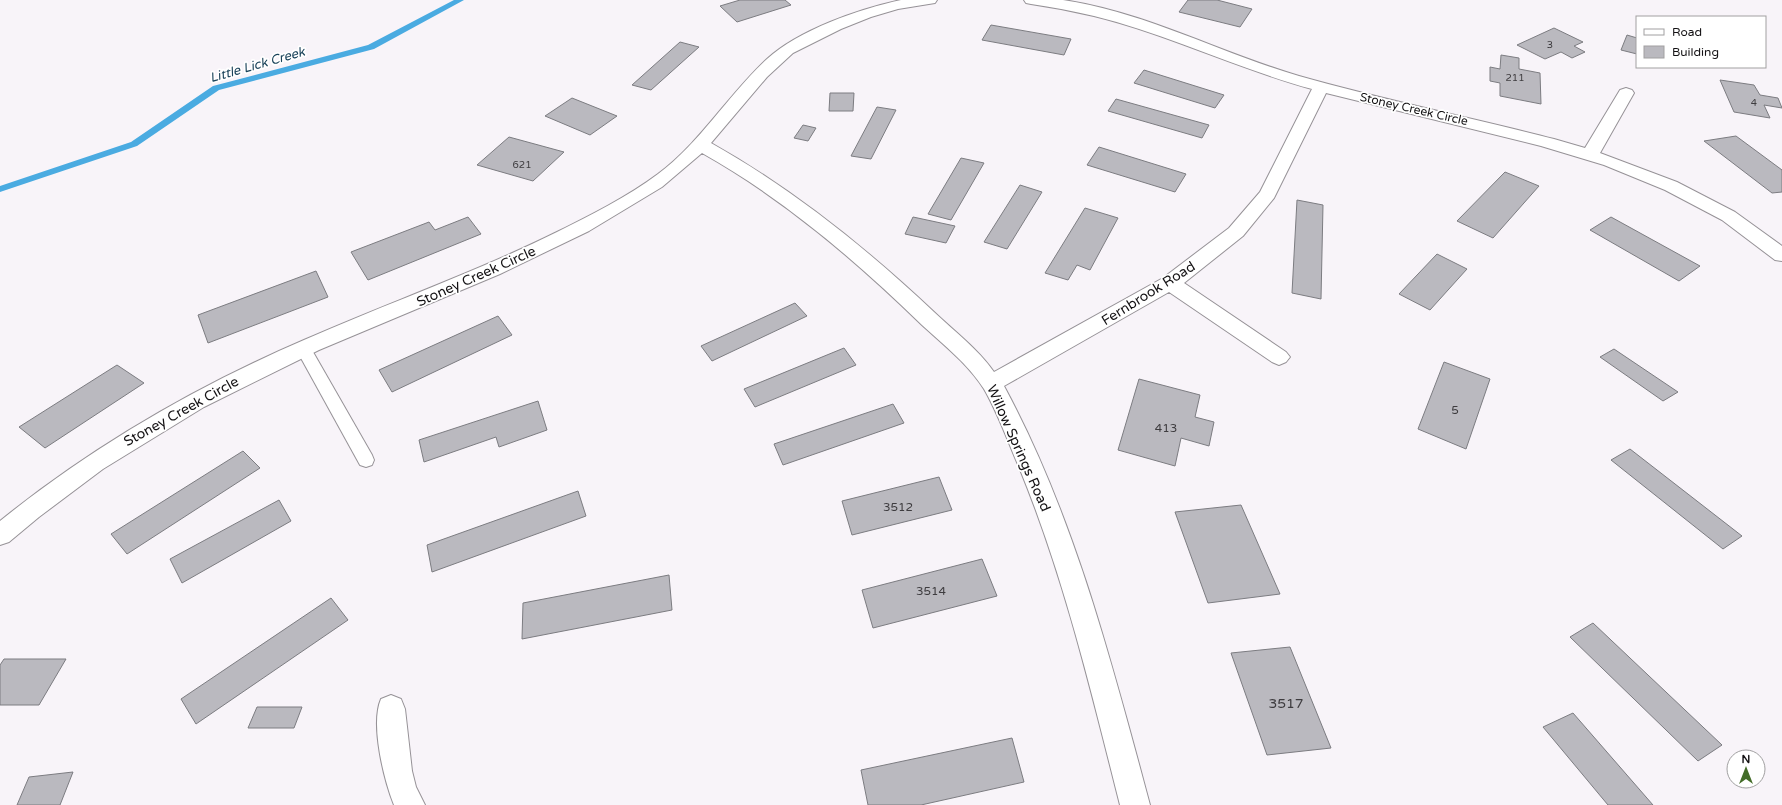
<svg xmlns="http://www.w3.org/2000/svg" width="1782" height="805" font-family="'Varela Round',sans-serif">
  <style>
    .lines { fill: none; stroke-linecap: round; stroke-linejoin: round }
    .stream { fill: #4aabe1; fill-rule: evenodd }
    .building { fill: #bab9bf; stroke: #7c7c81 }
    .service-casing { stroke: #969297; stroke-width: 2 }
    .minor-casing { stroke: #969297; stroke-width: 2 }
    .service { fill: #fff; fill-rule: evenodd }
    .minor { fill: #fff; fill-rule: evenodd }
    .labels { text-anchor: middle; stroke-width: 3.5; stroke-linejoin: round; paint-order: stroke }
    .far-number-label { font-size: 10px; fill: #3e3c3f }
    .far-street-label { font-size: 12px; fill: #141214; stroke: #fff }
    .number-label { font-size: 12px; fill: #3e3c3f }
    .far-water-label { font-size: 13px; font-style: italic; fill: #194259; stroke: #fff }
    .street-label { font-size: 14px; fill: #141214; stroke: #fff }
    .near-number-label { font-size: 14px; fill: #3e3c3f }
  </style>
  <rect width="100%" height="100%" fill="#f8f4f9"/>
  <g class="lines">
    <path class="stream" d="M454 0H464L374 49 219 90 137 146 0 192V186L131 142 213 86 368 45Z"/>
  </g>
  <path class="building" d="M740 0H785L791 5 737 22 720 6Z
    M1188 0H1217L1252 9 1240 27 1179 12Z
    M991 25 1071 39 1064 55 982 40Z
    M1554 28 1583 42 1574 46 1585 52 1572 58 1561 52 1545 59 1517 45Z
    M1627 35 1637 38V54L1621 50Z
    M680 42 699 47 651 90 632 85Z
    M1501 55 1519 58V69L1540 73 1541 104 1500 96V83L1490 81V67L1500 69Z
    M1144 70 1224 95 1215 108 1134 83Z
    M1720 80 1754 85 1760 95 1778 98 1782 108 1764 105 1770 118 1734 112Z
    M830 93H854L853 111H829Z
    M572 98 617 116 590 135 545 116Z
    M1116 99 1209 125 1202 138 1108 111Z
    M877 107 896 110 871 159 851 156Z
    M803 125 816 128 808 141 794 138Z
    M1736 136 1782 170V192L1772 193 1704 141Z
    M509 137 564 152 533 181 477 165Z
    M1099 147 1186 174 1175 192 1087 165Z
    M961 158 984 163 951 220 928 214Z
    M1505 172 1539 186 1493 238 1457 221Z
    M1020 185 1042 192 1007 249 984 242Z
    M1297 200 1323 205 1321 299 1292 293Z
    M1085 208 1118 218 1090 270 1077 265 1068 280 1045 273Z
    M468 217 481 234 368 280 351 252 429 222 435 230Z
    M913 217 955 226 946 243 905 234Z
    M1611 217 1700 266 1679 281 1590 230Z
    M1437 254 1467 269 1430 310 1399 294Z
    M316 271 328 297 208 343 198 315Z
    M795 303 807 316 712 361 701 346Z
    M498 316 512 335 392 392 379 370Z
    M844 348 856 365 755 407 744 389Z
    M1614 349 1678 392 1663 401 1600 357Z
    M1444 362 1490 379 1466 449 1418 429Z
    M117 365 144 383 45 448 19 427Z
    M1139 379 1200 395 1195 417 1214 422 1209 446 1181 438 1175 466 1118 450Z
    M538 401 547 430 499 447 496 437 424 462 419 440Z
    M893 404 904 423 783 465 774 444Z
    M1630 449 1742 536 1723 549 1611 460Z
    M243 451 260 468 127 554 111 534Z
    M939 477 952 510 852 535 842 501Z
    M578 491 586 516 432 572 427 545Z
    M279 500 291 521 182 583 170 559Z
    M1241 505 1280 594 1208 603 1175 512Z
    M982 559 997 596 873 628 862 590Z
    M669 575 672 610 522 639 523 603Z
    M331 598 348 620 196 724 181 699Z
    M1593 623 1722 745 1698 761 1570 637Z
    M1290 647 1331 748 1267 755 1231 653Z
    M4 659H66L39 705H0V665Z
    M257 707H302L294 728H248Z
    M1573 713 1653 805H1608L1543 727Z
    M1012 738 1024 782 921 805H868L861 770Z
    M73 772 60 805H17L29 777Z"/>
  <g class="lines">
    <defs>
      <path id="service" d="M304 343 309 345 372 455 374 460 372 465 366 467 360 465 296 349 299 345Z"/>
      <path id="minor" d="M901 0H937L935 3 898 9 871 17 841 29 793 53 767 77 711 143C793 189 865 247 934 312 954 331 978 349 994 372L1163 278 1229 228 1260 192 1312 89C1238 69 1168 34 1094 16 1073 11 1052 7 1031 4L1026 3 1024 0C1037 0 1050 0 1063 0 1145 12 1220 53 1299 76 1383 100 1469 117 1554 139L1585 148 1620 90 1626 88 1632 90 1634 93 1600 153 1677 182 1735 212 1782 246V261L1775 260 1722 220 1665 190 1604 165 1541 146 1326 93 1274 198 1243 236 1184 283 1286 352 1290 357 1286 362 1279 365 1272 362 1169 292 1004 386C1074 515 1112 664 1150 805H1120C1091 691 1064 576 1019 467 1008 442 998 413 984 389 968 364 944 345 922 325 855 260 784 199 702 153L662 187 589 231 500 274 319 350 204 407 103 469 39 517 9 542 0 545V521C93 446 195 387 304 340 388 303 474 273 557 232 591 215 627 197 658 174 701 142 728 95 767 59 799 30 859 9 901 0Z
        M391 695 401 699 405 709 412 771 416 787 425 805H394C384 780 370 724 381 699Z"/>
    </defs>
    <use href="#service" class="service-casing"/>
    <use href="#minor" class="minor-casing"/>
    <use href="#service" class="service"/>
    <use href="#minor" class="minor"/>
  </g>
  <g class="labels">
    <g class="far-number-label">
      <text x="1550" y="48">3</text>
      <text x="1515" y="81">211</text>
      <text x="1754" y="106">4</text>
      <text x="522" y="168">621</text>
    </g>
    <g class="far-street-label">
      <text transform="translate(1414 109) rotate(13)" y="4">Stoney Creek Circle</text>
    </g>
    <g class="number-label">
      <text x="1455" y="414">5</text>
      <text x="1166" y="432">413</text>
      <text x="898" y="511">3512</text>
      <text x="931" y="595">3514</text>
    </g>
    <g class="far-water-label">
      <text transform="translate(257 64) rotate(-16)" y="5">Little Lick Creek</text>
    </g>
    <g class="street-label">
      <text transform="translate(476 276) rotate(-24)" y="5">Stoney Creek Circle</text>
      <text transform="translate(1148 293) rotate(-32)" y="5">Fernbrook Road</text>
      <text transform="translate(181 411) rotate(-29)" y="5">Stoney Creek Circle</text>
      <text transform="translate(1019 448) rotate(66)" y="5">Willow Springs Road</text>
    </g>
    <g class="near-number-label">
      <text x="1286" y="708">3517</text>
    </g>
  </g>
  <rect x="1636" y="16" width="130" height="52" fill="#ffffff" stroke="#a1a0a1"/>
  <rect x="1644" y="29" width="20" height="6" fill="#ffffff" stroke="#a1a0a1"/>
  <text x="1672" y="36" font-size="12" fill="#141214">Road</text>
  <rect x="1644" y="46" width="20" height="12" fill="#bab9bf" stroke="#a1a0a1"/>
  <text x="1672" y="56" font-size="12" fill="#141214">Building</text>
  <g transform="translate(1746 769)"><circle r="19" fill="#ffffff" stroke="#a1a0a1"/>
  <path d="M0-3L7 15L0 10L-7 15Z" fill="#436c28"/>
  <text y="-6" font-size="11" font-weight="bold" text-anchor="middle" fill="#141214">N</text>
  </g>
</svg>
